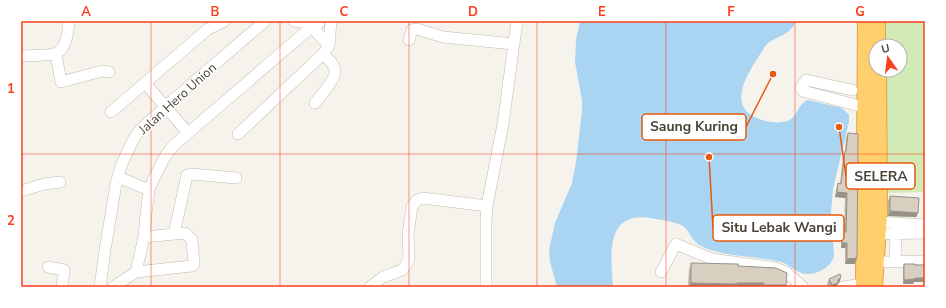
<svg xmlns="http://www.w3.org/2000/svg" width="946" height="308" font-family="'Nunito Sans',sans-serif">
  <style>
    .green { fill: #d2eab5 }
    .water { fill: #a9d4f2 }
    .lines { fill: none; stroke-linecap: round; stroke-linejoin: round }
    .minor-casing { stroke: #c2bbae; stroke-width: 12 }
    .highway-casing { stroke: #e0a43c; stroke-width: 18 }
    .minor { stroke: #fff; stroke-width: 11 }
    .highway { stroke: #ffcf6e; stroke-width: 16 }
    .wall { fill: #bab2a6 }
    .shaded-wall { fill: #979187 }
    .building { fill: #d8cfc1; stroke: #979187 }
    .grid { fill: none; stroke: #fc3f1d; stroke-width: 1; stroke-opacity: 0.55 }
    .labels { text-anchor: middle; stroke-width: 3; stroke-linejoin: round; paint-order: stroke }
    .street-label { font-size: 13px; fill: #4b4439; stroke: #fff }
    .leader { fill: none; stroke: #e8590c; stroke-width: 1.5 }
    .callout-dot { fill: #e8590c; stroke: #fff; stroke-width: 1.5 }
    .callout { fill: #fff; stroke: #e8590c; stroke-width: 1.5 }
    .callout-label { font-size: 14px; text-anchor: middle; font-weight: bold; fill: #4b4439 }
    .neatline { fill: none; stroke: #fc3f1d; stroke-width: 1.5 }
    .grid-label { font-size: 13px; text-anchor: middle; font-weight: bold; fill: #fc3f1d }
  </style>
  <rect width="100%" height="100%" fill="#f6f3ec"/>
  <path class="green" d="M885 21H925V192L884 193 887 70H900V46H886Z"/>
  <path class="water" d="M580 21H796C790 36 777 35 766 45 755 63 722 104 757 118 766 122 777 124 787 121 798 118 797 104 808 100L842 108 849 115V122L833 189 831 212 834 256C831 267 820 273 809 274 798 275 791 265 781 262 757 256 723 257 701 246 692 242 690 231 683 226 674 221 660 220 651 218 604 211 611 256 613 287H557L550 262 549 250 555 223 572 183 576 162 582 112V100L575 62 576 40Z"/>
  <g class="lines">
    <defs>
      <path id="minor" d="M294 21 315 24 319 23
        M312 27 329 46
        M409 40 412 30 417 29 443 37 514 44
        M56 54 61 82 102 71 109 72
        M21 56C55 54 66 61 69 21
        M145 83 188 133
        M852 90 806 80 801 88 803 91 871 109
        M315 103C320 97 334 80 335 73 336 65 327 58 323 54
        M111 112 208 29 225 21
        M238 134 323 54 329 46 331 21
        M118 177 149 190
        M21 191 44 184 60 182
        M879 222 925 225
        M174 234 187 175 191 174 236 178
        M878 234 925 233
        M876 262 925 261
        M895 262 896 233
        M48 267 64 270 62 287
        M136 272 192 266 194 264 192 240 185 233 144 237
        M661 272 676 244 712 259 775 268 786 272 803 287
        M100 287 105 250 116 184 121 166 133 140 139 131 165 107 265 21
        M113 287 136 272 144 237 146 214 149 190 153 180 166 155 173 146 188 133 315 24
        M370 287 383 277 402 270 406 265 409 258 408 235 412 206 417 200 423 198 487 206
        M486 287V220L487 206 503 124 517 21
        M843 287 864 284"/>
      <path id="highway" d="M877 21V46
        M864 287 866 21
        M874 287 879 213 878 70"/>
    </defs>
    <use href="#minor" class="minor-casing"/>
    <use href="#highway" class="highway-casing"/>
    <use href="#minor" class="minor"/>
    <use href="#highway" class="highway"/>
  </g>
  <path class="wall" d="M848 133 855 264H845V248H841V237L843 231 844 232 845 198 835 197 836 189 838 183 840 184 843 156 845 151 846 138Z
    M890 196 918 213 916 217 888 216V201Z
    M691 263 738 266 786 285V287H688L689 270Z
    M904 264 925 265V281L924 282H914L913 284H903V268Z
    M829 279 840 281 838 283 836 287H829L827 284Z"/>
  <path class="shaded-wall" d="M837 192 847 193 845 198 835 197Z
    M890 211 918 213 916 217 888 216Z
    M842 243H847L845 248H841Z
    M857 258 855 264H845L847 259Z
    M841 277 840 281 838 283 836 287H831L832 285Z
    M915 278H925L924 282H914L913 284H903L904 280Z
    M691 283H764L762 287H689Z
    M764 285H786V287H763Z"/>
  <path class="building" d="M848 133 858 134 857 258 847 259V243H842L843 231 846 232 847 193 837 192 838 183 841 184 845 151H846Z
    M890 196 919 198 918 213 890 211Z
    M691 263 738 264V266L776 268 787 273 786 285H764V283H737V284L691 283Z
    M904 264H915V265H925V278H915V279L904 280Z
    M840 274 841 277 838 280V283L832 285 829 279Z"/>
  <path class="grid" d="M151 21V287M280 21V287M409 21V287M537 21V287M666 21V287M795 21V287M21 154H925"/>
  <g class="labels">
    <g class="street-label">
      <text transform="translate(177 98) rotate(-42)" y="5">Jalan Hero Union</text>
    </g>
  </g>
  <path class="leader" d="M773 74L746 127M839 127L846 176M709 157L713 228"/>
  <g class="callout-dot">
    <circle cx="773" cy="74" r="4"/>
    <circle cx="839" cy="127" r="4"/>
    <circle cx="709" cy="157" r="4"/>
  </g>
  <g class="callout">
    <rect x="642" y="114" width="104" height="26" rx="4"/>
    <rect x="846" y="163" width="69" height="26" rx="4"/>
    <rect x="713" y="215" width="131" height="26" rx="4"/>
  </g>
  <g class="callout-label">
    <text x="694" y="131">Saung Kuring</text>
    <text x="881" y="181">SELERA</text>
    <text x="779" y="232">Situ Lebak Wangi</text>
  </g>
  <rect width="946" height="308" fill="none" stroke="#ffffff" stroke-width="44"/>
  <g transform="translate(888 58) rotate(346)"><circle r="19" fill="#ffffff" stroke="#b7b4b0"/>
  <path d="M0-3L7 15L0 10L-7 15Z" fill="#fc3f1d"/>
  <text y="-6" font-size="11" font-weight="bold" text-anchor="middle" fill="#4b4439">U</text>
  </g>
  <rect x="22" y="22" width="902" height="264" class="neatline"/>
  <g class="grid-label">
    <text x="86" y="16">A</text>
    <text x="215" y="16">B</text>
    <text x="344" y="16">C</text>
    <text x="473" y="16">D</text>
    <text x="602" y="16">E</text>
    <text x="731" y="16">F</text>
    <text x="860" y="16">G</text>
    <text x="11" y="93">1</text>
    <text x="11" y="225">2</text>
  </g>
</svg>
